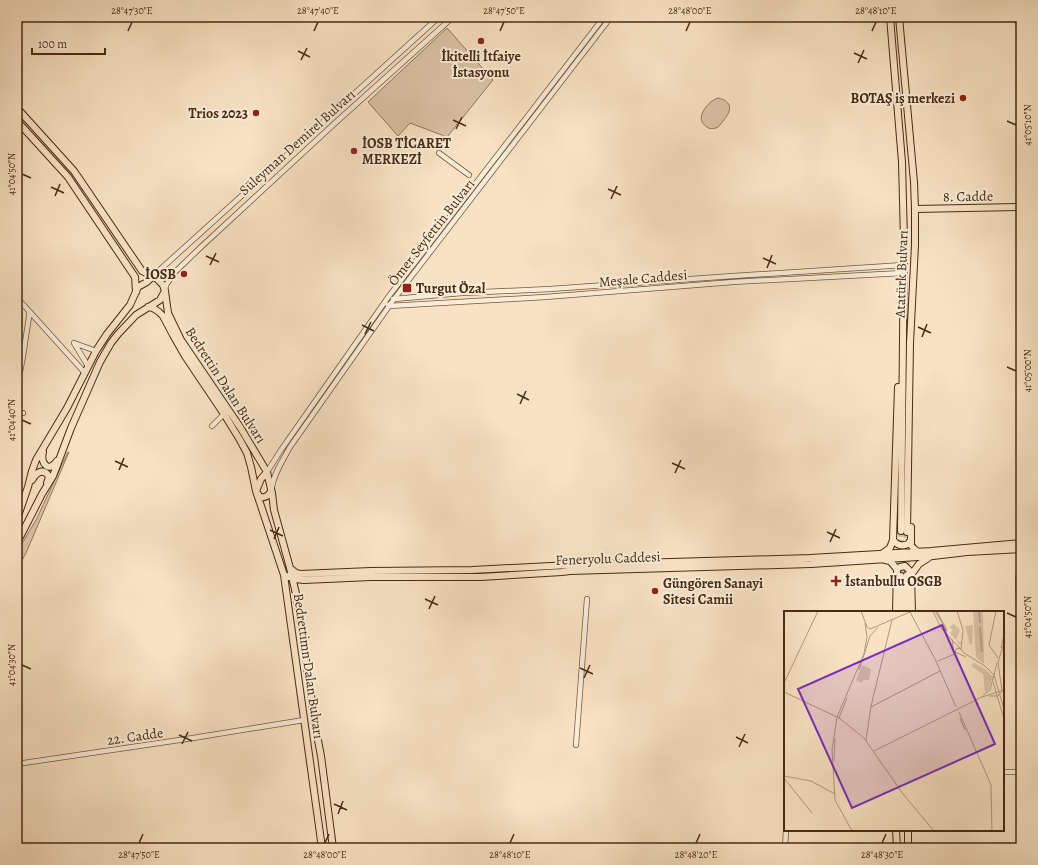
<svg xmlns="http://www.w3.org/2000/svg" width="1038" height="865" font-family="Alegreya,serif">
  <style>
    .green { fill: #dac3a5; stroke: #91775c }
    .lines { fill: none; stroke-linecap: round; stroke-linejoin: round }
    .major-tunnel { stroke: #d5bda0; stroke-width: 6; stroke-dasharray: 6 3; stroke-linecap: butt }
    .minor-casing { stroke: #74593f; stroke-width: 6 }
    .major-casing { stroke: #482b13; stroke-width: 8 }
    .minor { stroke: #faecd8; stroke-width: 4.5 }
    .major { stroke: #f8e2c3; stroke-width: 6 }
    .ticks { fill: none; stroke: #482b13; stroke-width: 1.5 }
    .poi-dot { fill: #8f2418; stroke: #faecd8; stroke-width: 1.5 }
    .labels { text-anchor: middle; stroke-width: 4; stroke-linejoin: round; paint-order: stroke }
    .poi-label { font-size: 14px; font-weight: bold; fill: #482b13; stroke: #faecd8; text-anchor: start }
    .street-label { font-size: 14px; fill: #482b13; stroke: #faecd8 }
    .inset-river { fill: none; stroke: #bca487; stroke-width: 2 }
    .inset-road { fill: none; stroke: #b2997d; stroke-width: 1 }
    .view { fill: #7b2cbf; fill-opacity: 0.15; stroke: #7b2cbf; stroke-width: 2 }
    .inset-edge { fill: none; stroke: #482b13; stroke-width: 2 }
    .neatline { fill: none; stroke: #482b13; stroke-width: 1.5 }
    .ticks-label { font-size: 10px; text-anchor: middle; fill: #482b13 }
  </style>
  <rect width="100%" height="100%" fill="#f8e2c3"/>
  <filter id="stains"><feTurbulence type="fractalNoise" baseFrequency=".005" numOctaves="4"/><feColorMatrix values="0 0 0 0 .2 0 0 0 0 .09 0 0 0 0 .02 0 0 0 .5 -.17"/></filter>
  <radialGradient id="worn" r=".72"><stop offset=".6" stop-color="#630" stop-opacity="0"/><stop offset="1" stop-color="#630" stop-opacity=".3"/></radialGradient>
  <path class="green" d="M447 28 493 80 447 137 410 123 398 136 368 102Z
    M718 98C733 101 732 111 723 121 721 124 719 127 716 128 713 129 709 129 707 127 693 119 708 101 718 98Z
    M68 452H69L26 553 17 569V552L36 520Z"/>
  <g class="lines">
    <path class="major-tunnel" d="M901 531V576
      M907 532V572"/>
    <defs>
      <path id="minor" d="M439 153 469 175
        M153 276 439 17
        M165 290 166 285 175 272 201 247 334 124 453 17
        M17 298 29 311V317L22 362 17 386
        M393 299H394L462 293 550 289 733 276 904 265
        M388 305 389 306 545 297 733 282 903 273
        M29 311 85 373
        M74 343 88 366
        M74 343 96 351
        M17 413H23
        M212 426 224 414
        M17 447H18
        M267 472 281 450 389 296 604 17
        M272 487C274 473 283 460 290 447L394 299 611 17
        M576 745 587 599
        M17 764 193 738 304 720
        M1003 772H1020
        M785 848 786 830
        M1019 848 1020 663 1018 577 1021 570"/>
      <path id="major" d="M890 17 902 162 904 241 901 531
        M899 17 914 182 915 209V245L910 343 907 532
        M1018 17 1021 30
        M17 108 74 171 142 271 156 278 163 285 165 291 168 313 181 340 240 427 267 472 272 493 274 510 290 568 297 598 316 730 321 756 333 848
        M17 121 68 177 135 277 136 292
        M915 209 1021 207
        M148 307 153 308 159 312 163 316 173 335 185 356 224 414 240 440 247 453 251 467 256 491 284 575 322 848
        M43 452C40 464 49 473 57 461
        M32 480C36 473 42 468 48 475L49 477 47 483
        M256 491 261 479 267 472
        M258 494 260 498C266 497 269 496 271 491
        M17 519 28 487 32 471 36 460 67 408 96 351 107 334 130 305 138 287 147 282 153 276
        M911 527V545L914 549 918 552
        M893 540C897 545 902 547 908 544L911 540
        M17 543 42 494 53 476 71 428 100 362 111 343 118 334 136 315 160 300 165 291
        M883 553 890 548 893 540 898 387
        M885 560 890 561 897 569 896 612
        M290 568 296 573 300 574 371 571 472 570 570 565 810 558 931 551 1021 543
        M897 569 900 567 905 566 910 571 911 575 912 612
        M284 575 296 579 304 580 371 577H480L562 572 570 571 811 564 933 556 967 552 1021 549
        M911 575 919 564 930 557
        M901 612V576
        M907 612V575
        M896 830 897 848
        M908 830V848"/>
    </defs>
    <use href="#minor" class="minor-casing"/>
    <use href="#major" class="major-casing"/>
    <use href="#minor" class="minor"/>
    <use href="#major" class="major"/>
  </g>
  <path class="ticks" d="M128 31 132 22M314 31 318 22M500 31 504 22M686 31 690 22M872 31 876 22M298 51 310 57M854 53 867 59M301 60 307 48M858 63 864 50M453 120 466 126M1007 121 1016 125M456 129 462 117M22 174 31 178M51 187 64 193M608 189 621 195M55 196 60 184M611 199 617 186M206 256 219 262M763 258 776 264M210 265 216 253M767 268 772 255M362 325 374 331M918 327 931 333M365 334 371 322M922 337 927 324M1007 367 1016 371M517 394 529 400M520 404 526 391M22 420 31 424M115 461 128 467M672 463 685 469M119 470 124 458M675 473 681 460M270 530 283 536M827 532 840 538M274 539 279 527M830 542 836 529M425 599 438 605M429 609 435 596M1007 613 1016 617M22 665 31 669M580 668 593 674M584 678 590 665M179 735 192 741M736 737 748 743M182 744 188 732M739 747 745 734M334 804 347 810M338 814 343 801M139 843 143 834M325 843 329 834M510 843 514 834M696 843 700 834M882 843 886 834"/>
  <g class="poi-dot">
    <circle cx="481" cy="41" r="4"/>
    <circle cx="963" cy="98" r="4"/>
    <circle cx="256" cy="113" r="4"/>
    <circle cx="354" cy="151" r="4"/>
    <circle cx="184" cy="274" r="4"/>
    <rect x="402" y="283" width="10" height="10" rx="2"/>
    <path d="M834 575h4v4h4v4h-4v4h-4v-4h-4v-4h4z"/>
    <circle cx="655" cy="591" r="4"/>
  </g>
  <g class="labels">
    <g class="poi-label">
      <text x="481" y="61" text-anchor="middle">İkitelli İtfaiye<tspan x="481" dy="16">İstasyonu</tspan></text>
      <text x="955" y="103" text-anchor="end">BOTAŞ iş merkezi</text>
      <text x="248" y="118" text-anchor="end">Trios 2023</text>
      <text x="362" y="148">İOSB TİCARET<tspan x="362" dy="16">MERKEZİ</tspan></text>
      <text x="176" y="279" text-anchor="end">İOSB</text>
      <text x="416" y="293">Turgut Özal</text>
      <text x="845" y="586">İstanbullu OSGB</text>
      <text x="663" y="588">Güngören Sanayi<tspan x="663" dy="16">Sitesi Camii</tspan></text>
    </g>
    <g class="street-label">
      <text transform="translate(297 142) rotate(-42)" y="5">Süleyman Demirel Bulvarı</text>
      <text transform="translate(968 196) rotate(-1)" y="5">8. Cadde</text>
      <text transform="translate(431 232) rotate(-52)" y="5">Ömer Seyfettin Bulvarı</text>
      <text transform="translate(901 274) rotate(-88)" y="5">Atatürk Bulvarı</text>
      <text transform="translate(643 278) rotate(-5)" y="5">Meşale Caddesi</text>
      <text transform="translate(226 385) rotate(57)" y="5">Bedrettin Dalan Bulvarı</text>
      <text transform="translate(608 558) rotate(-2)" y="5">Feneryolu Caddesi</text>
      <text transform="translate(309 666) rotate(82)" y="5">Bedrettimn Dalan Bulvarı</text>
      <text transform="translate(135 736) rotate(-8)" y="5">22. Cadde</text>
    </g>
  </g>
  <g transform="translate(784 611)">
    <rect width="220" height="220" fill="#f8e2c3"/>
    <path d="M189 0H199L200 53 192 46ZM170 13 176 19 172 29 178 32 176 34 166 22 169 19 165 16ZM189 14 188 33H186L181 15ZM190 52 201 58 209 66 204 80 201 81 199 63 187 55ZM78 54 87 58 85 69H79L78 72 72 69Z" fill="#dac3a5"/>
    <path class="inset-river" d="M152 0 163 20M195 0 196 12M196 16 198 41M220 55V72"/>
    <path class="inset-road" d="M77 0 83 16 86 18 126 1 152 50 172 96M149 0 157 17 180 42 201 55 210 64 220 98M173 0 179 19 177 39M212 0 205 34 214 47M168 28 170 43M176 37 172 38 171 41 182 46M217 37 220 24M154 50 171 43M75 59 86 25 94 16M209 71 220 108M0 72 34 0M0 81 55 107 80 127 119 183 150 220M199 84 206 79 213 52M205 85H214L218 80 214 51 220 32M198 86 220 79M87 96 156 60M175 101 207 174 208 220M53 106 80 43 83 26 81 12M53 106 48 139 51 189 68 220M55 107 63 87M176 107 181 119M82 129 87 95 108 9M90 140 198 86M50 150 51 127M0 165 27 170 51 183M0 167 28 202"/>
    <path class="view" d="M158 14 211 133 68 197 14 78Z"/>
    <rect width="220" height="220" class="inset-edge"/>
  </g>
  <rect width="1038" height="865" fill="none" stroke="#f8e2c3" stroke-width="44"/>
  <path d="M32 48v6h73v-6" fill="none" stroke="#482b13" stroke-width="2"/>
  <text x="38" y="48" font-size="12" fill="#482b13" stroke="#faecd8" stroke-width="3" paint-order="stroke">100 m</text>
  <rect x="22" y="22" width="994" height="821" class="neatline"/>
  <g class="ticks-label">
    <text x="132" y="14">28°47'30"E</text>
    <text x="318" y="14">28°47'40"E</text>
    <text x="504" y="14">28°47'50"E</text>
    <text x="690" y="14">28°48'00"E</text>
    <text x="876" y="14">28°48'10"E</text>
    <text transform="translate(1027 125) rotate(-90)" y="4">41°05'10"N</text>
    <text transform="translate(11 174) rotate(-90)" y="4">41°04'50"N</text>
    <text transform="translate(1027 371) rotate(-90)" y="4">41°05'00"N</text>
    <text transform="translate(11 420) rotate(-90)" y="4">41°04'40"N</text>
    <text transform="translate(1027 617) rotate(-90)" y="4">41°04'50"N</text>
    <text transform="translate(11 665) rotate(-90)" y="4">41°04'30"N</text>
    <text x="139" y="858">28°47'50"E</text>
    <text x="325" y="858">28°48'00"E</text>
    <text x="510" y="858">28°48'10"E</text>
    <text x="696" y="858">28°48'20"E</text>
    <text x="882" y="858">28°48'30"E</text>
  </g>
  <rect width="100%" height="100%" filter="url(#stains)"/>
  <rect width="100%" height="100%" fill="url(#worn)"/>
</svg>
